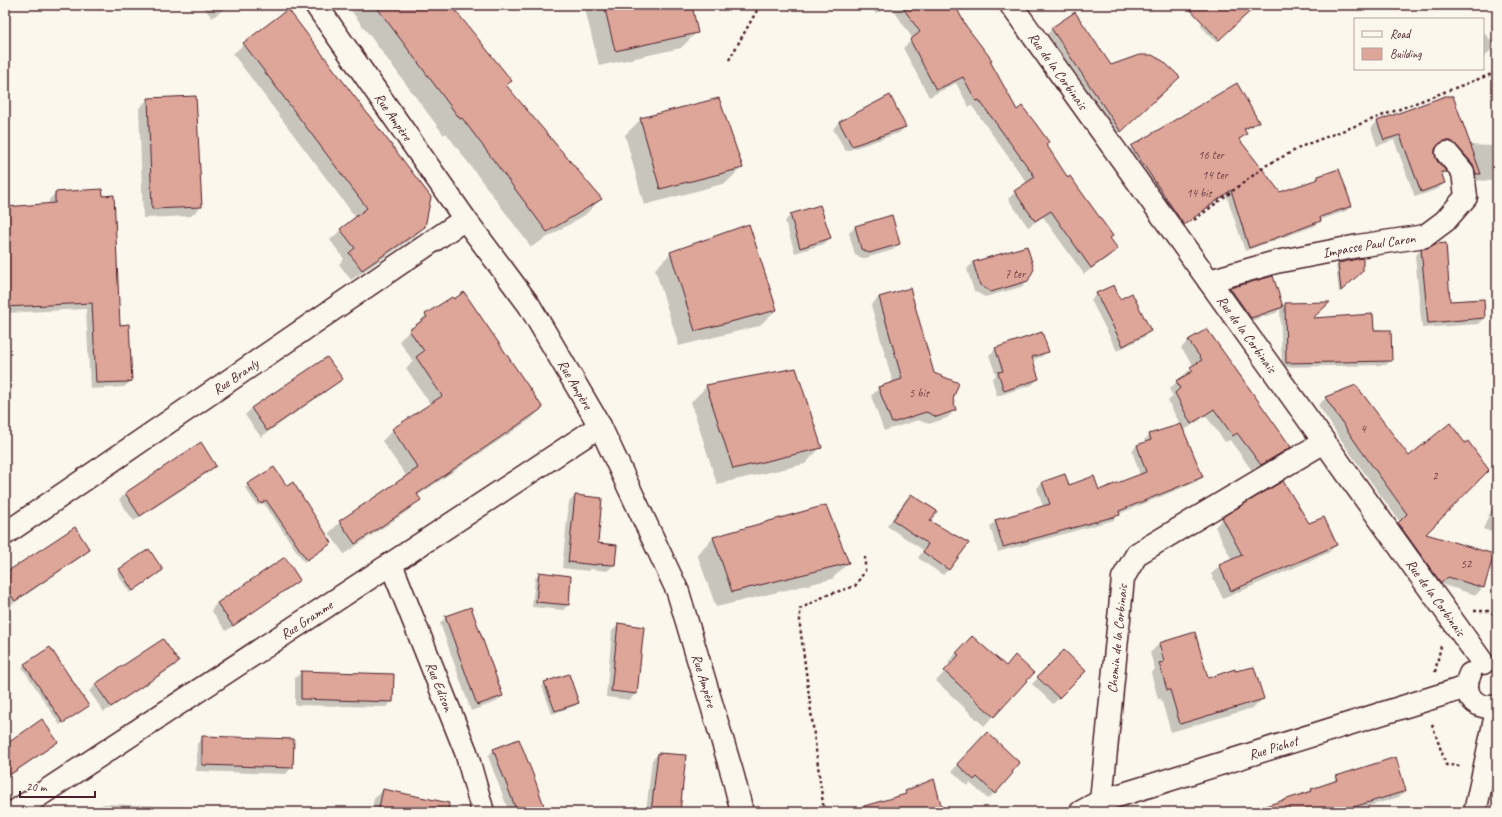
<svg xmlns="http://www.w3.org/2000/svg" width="1502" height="817" font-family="Caveat,sans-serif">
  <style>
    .shadow { fill: #0003; fill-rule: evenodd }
    .building { fill: #dea599; stroke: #4a1f2b }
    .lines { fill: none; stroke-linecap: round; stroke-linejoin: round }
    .minor-casing { stroke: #4a1f2b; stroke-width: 25 }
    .path { stroke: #4a1f2b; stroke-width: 2.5; stroke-dasharray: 3 3; stroke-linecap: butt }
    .minor { stroke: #fbf7ec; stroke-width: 22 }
    .labels { text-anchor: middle; stroke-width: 3; stroke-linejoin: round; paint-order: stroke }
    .number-label { font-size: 12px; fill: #6f4046 }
    .street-label { font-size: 14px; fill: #4a1f2b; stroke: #fbf7ec }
  </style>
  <rect width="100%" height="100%" fill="#fbf7ec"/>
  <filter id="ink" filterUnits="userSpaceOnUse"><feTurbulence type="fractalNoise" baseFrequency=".025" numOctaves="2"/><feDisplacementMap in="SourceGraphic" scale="8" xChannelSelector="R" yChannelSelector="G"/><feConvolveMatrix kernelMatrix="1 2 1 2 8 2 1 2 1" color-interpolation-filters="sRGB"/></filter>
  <g filter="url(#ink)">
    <path class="shadow" d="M202 5H230L212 18Z
      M347 5H450L511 81 506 86 601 199 585 215 531 247 446 133 444 135Z
      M584 5H691L697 32 681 48 599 66Z
      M870 5H889L876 14Z
      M890 5H946L966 26 989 62 1016 111 1045 145 1116 249 1110 256 1084 274 1043 217 1028 227 1008 199 1015 192 1027 183 972 106 969 107 956 83 929 97 903 48 913 39Z
      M1221 5H1256L1216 42 1200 25Z
      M1052 29 1110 66 1174 83 1115 136 1047 34Z
      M1483 32 1496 45 1483 58Z
      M244 44 424 227 413 238 351 280 339 264 344 259 330 240 341 230 356 218 233 54Z
      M1236 85 1258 122 1253 126 1244 131 1246 134 1239 140 1279 193 1314 181 1318 177 1351 206 1346 211 1320 220V221L1315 226 1245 251 1226 194 1179 228 1127 152 1132 147Z
      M1452 95 1470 145 1493 146 1497 144V197H1492L1493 181 1470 180 1445 147 1438 146 1435 148 1434 155 1437 162 1446 172 1442 176 1444 183 1438 189 1415 197 1394 140 1377 146 1371 128 1377 122Z
      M148 99 201 207 191 216 143 218 139 108Z
      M641 119 742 167 726 183 644 205 625 135Z
      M839 122 905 127 899 133 846 151 833 129Z
      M55 193 119 326 131 381 124 387 90 389 86 309 5 313V207L49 205V200Z
      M791 215 830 238 824 244 795 253 785 221Z
      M891 216 899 244 893 250 862 259 855 255 849 233 855 227Z
      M1027 247V281L1021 287 985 297 974 291 967 269 973 263Z
      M1421 250 1450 303 1484 318 1478 324 1422 328 1415 256Z
      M671 253 776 310 759 326 679 346 655 269Z
      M1339 264 1362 271 1339 293 1336 266Z
      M1273 277 1282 307 1285 304 1328 303 1311 319 1390 331 1391 360 1386 365 1282 367 1280 309 1276 313 1244 323 1224 295 1230 289Z
      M909 289 933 374 952 399 955 410 947 418 929 424 918 420 884 431 871 396 879 388 893 383 871 305 879 297 885 295Z
      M1097 293 1120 300 1150 331 1144 337 1117 351 1091 300Z
      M426 315 542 408 531 419 417 496 419 499 409 510 344 554 329 533 340 522 407 477 382 441 393 430 431 405 406 368 413 361 399 341Z
      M1207 330 1290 447 1283 454 1253 472 1230 440 1225 442 1206 416 1183 431 1202 477 1196 482 1119 514 1114 520 998 552 990 527 995 521 1043 507 1037 488 1042 483 1099 492 1140 475 1132 451 1137 445 1145 443 1144 440 1150 435 1181 426 1168 401 1173 396 1169 389 1177 382 1185 377 1184 375 1194 366 1181 348 1188 341Z
      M996 349 1047 351 1041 357 1032 360 1038 379 1032 385 997 396 992 379 996 375 989 355Z
      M327 358 341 379 335 385 261 437 245 415 251 409Z
      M707 386 821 447 805 464 717 484 691 402Z
      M1326 398 1409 458 1424 534 1483 587 1476 595 1440 584 1433 589 1391 532 1400 522 1350 453 1318 405Z
      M200 443 215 466 209 472 134 521 119 500 125 494Z
      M248 485 287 488 328 545 304 562 263 502 258 506 245 488Z
      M911 495 929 521 949 569 943 575 918 558 923 550 887 526 905 501Z
      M575 496 597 544 614 565 607 571 590 569 589 571 562 568 569 502Z
      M1497 496V534L1483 529Z
      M1223 518 1308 525 1336 545 1328 553 1223 599 1211 574 1220 566 1232 560 1215 527Z
      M713 538 848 563 832 579 716 607 697 554Z
      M89 550 83 556 8 607 5 602V574Z
      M120 570 159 572 130 593 117 573Z
      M540 573 568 605 563 610 532 607 535 578Z
      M298 580 292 586 226 631 211 610 217 603Z
      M446 617 502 696 496 702 471 711 440 623Z
      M618 625 636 693 630 700 606 697 612 631Z
      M163 640 178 662 172 668 104 712 89 691 96 685Z
      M1159 644 1208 679 1263 699 1253 708 1171 732 1161 699H1158L1151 673 1155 669 1150 653ZM1159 648H1161L1166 667H1165Z
      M963 646 1005 667 1015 656 1032 673 984 726 936 681 951 665 948 662Z
      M1064 651 1085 671 1053 704 1032 684Z
      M25 665 84 709 60 725 22 667Z
      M302 672 392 701 386 707 295 705V678Z
      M545 683 578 703 575 706 552 714 542 686Z
      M203 737 292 767 286 774 196 771 197 744Z
      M981 740 994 793 988 799 970 783 968 786 952 771Z
      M56 742 50 748 5 779V746Z
      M494 750 545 812H509L488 756Z
      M658 754 678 812H646L652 760Z
      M1497 775V788H1495Z
      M1337 777 1405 790 1399 797 1349 812H1285L1289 799 1330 784Z
      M383 790 415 812H371L374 799Z
      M103 804 194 807V812H97Z"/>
    <path class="building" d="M375 5H451L512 81 506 85 602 199 547 232 462 118 460 119Z
      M604 5H692L698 33 615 51Z
      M901 5H955L966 26 992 60 990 61 1017 110 1022 106 1036 124 1049 142 1046 144 1068 178 1070 176 1113 236 1110 238 1118 249 1091 268 1051 211 1035 221 1014 191 1035 177 979 100 976 101 963 77 936 90 910 40 920 32Z
      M1186 5H1257L1219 40Z
      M288 9 431 197 425 227 362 270 349 253 355 248 340 229 367 208 243 43Z
      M1075 12 1111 65 1139 55H1152L1163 61 1180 77 1121 132 1051 28Z
      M1237 83 1259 122 1244 129 1247 134 1239 139 1280 192 1318 179V176L1339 169 1352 206 1320 217 1321 221 1249 248 1231 190 1184 225 1131 146Z
      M890 95 906 127 852 146 839 122Z
      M196 96 202 207 152 209 148 98Z
      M1445 96H1453L1481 174H1476L1473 164 1456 145 1451 141H1444L1439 144 1435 149V155L1437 161 1447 172H1441L1445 183 1421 192 1400 135 1384 140 1377 121Z
      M719 98 743 168 660 189 640 118Z
      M102 189 103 196 114 195 120 325 129 324 132 381 128 382 96 383 92 303 5 307V207L55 203V192Z
      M820 205 831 238 800 248 790 214Z
      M892 215 900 244 869 253 861 249 855 226Z
      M749 224 777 310 695 331 670 252Z
      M1446 243 1450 301 1484 299 1485 318 1428 323 1421 249 1427 248 1435 244Z
      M1027 246 1034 269 1028 281 991 292 980 285 973 262Z
      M1363 258V271L1341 291 1338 263Z
      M1273 276 1283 307 1251 318 1230 288Z
      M1114 285 1120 299 1132 293 1151 331 1123 346 1096 293Z
      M910 288 934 373 959 383 953 399 956 410 937 417 926 412 892 423 878 387 902 379 879 297Z
      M464 292 543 408 417 494 421 500 355 544 339 521 418 468 392 429 442 396 416 357 424 351 409 330 427 317 425 314 452 297 454 299Z
      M1330 302 1313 318 1373 314 1374 330H1391L1392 361 1286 363 1285 303Z
      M1207 329 1291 447 1261 465 1237 433 1233 436 1214 409 1191 424 1175 393 1180 388 1176 381 1193 371 1190 367 1202 360 1188 340Z
      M1042 332 1049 352 1032 357 1039 379 1004 391 998 372 1003 371 995 348Z
      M327 357 343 379 267 431 251 408Z
      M796 368 822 448 733 469 706 385Z
      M1356 385 1409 456 1450 423 1465 443 1468 441 1489 470 1426 534 1494 554 1484 588 1448 577 1441 583 1398 523 1407 514 1358 446 1325 397Z
      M1181 424 1203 477 1119 511 1120 515 1003 547 995 520 1050 504 1042 482 1065 474 1069 485 1094 476 1099 490 1146 472 1137 445 1151 440 1149 434Z
      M201 442 216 466 140 516 125 493Z
      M274 467 287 486 293 482 332 543 307 560 266 500 261 504 247 484Z
      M1283 481 1309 523 1324 517 1337 545 1231 591 1219 565 1242 555 1222 517Z
      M911 494 937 511 930 521 969 543 949 570 923 552 928 544 893 520Z
      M575 495 602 498 598 543 617 545 615 565 596 564V565L568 562Z
      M826 505 849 563 732 592 713 537Z
      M75 527 90 550 15 601 5 587V573Z
      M149 549 163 570 133 591 119 569Z
      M285 557 300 580 233 626 217 603Z
      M539 572 571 576 569 605 536 602Z
      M471 607 503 696 477 705 445 616Z
      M618 623 644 627 637 694 611 691Z
      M1195 632 1208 678 1235 669V671L1254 667 1264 699 1180 724 1170 690H1167L1159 663 1164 662 1159 643Z
      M972 636 1006 666 1015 655 1034 673 994 717 944 671 959 655 956 653Z
      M163 639 179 662 111 707 95 684Z
      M50 647 89 706 63 723 24 664Z
      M1064 650 1086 671 1059 698 1037 677Z
      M301 671 394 674 393 702 301 699Z
      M569 674 579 703 555 711 544 682Z
      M42 719 58 742 5 778V745Z
      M987 732 1020 763 1012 772 1013 773 995 794 977 777 974 780 957 764Z
      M202 736 294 739 293 768 202 765Z
      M519 739 534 777 546 812H517L493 749Z
      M658 753 686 755 680 812H651Z
      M1396 757 1406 791 1337 812H1260L1259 808 1312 791 1311 789 1338 780 1336 776Z
      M934 779 943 812H865L864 806 906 794 905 791Z
      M383 789 449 803 448 812H378Z"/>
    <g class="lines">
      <defs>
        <g id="minor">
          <path id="s1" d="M316 5 465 219 529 305 600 426 678 592 733 776 742 812"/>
          <path id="s2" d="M1011 5 1483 663"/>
          <path id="s3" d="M1209 281 1276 262 1358 246 1425 236 1445 221 1466 197 1463 172 1447 153"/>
          <path id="s4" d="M5 534 465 219"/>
          <path id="s5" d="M391 564 466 752 483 812"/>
          <path d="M1470 674C1460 695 1477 711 1497 706"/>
          <path id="s6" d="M1101 801 1123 578 1137 554 1324 442"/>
          <path id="s7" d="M14 812 600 426"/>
          <path id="s8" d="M1081 812 1101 801 1467 687"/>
          <path d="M1475 812 1497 710"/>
        </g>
      </defs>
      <use href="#minor" class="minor-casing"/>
      <path class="path" d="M729 60 760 5
        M1194 220 1267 165 1305 145 1497 72
        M1474 611H1489L1497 616
        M1435 672 1441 646
        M1432 724 1446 765 1460 766
        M824 812 800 626V609L827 595 855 586 865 571V557"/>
      <use href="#minor" class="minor"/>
    </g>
  </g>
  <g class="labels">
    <g class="number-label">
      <text x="1211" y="159">16 ter</text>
      <text x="1215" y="179">14 ter</text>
      <text x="1199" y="197">14 bis</text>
      <text x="1015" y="278">7 ter</text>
      <text x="919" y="397">5 bis</text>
      <text x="1363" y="433">4</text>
      <text x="1435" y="480">2</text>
      <text x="1466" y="568">52</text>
    </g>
    <g class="street-label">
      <text dy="5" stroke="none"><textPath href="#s2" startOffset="81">Rue de la Corbinais</textPath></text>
      <text dy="5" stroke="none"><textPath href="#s1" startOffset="136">Rue Ampère</textPath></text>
      <text dy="5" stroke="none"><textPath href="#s3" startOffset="164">Impasse Paul Caron</textPath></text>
      <text dy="5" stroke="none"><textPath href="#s2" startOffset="405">Rue de la Corbinais</textPath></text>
      <text dy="5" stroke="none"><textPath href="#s4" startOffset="279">Rue Branly</textPath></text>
      <text dy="5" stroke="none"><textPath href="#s1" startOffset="460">Rue Ampère</textPath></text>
      <text dy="5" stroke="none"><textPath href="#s2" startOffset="729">Rue de la Corbinais</textPath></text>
      <text dy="5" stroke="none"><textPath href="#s7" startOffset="350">Rue Gramme</textPath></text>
      <text dy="5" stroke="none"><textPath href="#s6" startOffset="163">Chemin de la Corbinais</textPath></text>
      <text dy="5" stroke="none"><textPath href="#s1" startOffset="784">Rue Ampère</textPath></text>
      <text dy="5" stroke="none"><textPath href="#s5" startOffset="132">Rue Edison</textPath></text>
      <text dy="5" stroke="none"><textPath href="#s8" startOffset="203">Rue Pichot</textPath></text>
    </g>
  </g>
  <rect width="1502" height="817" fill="none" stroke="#fbf7ec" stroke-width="20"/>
  <rect x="10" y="10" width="1482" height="797" fill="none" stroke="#4a1f2b" stroke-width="1.5" filter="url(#ink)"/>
  <rect x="1354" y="18" width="130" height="52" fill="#fbf7ec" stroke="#b4a19f"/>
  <rect x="1362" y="31" width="20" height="6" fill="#fbf7ec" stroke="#b4a19f"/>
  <text x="1390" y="38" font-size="12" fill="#4a1f2b">Road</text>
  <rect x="1362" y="48" width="20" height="12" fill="#dea599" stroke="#b4a19f"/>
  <text x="1390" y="58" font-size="12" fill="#4a1f2b">Building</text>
  <path d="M20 791v6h75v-6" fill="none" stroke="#4a1f2b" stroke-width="2"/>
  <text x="26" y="791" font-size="12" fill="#4a1f2b" stroke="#fbf7ec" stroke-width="3" paint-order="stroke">20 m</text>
</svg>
